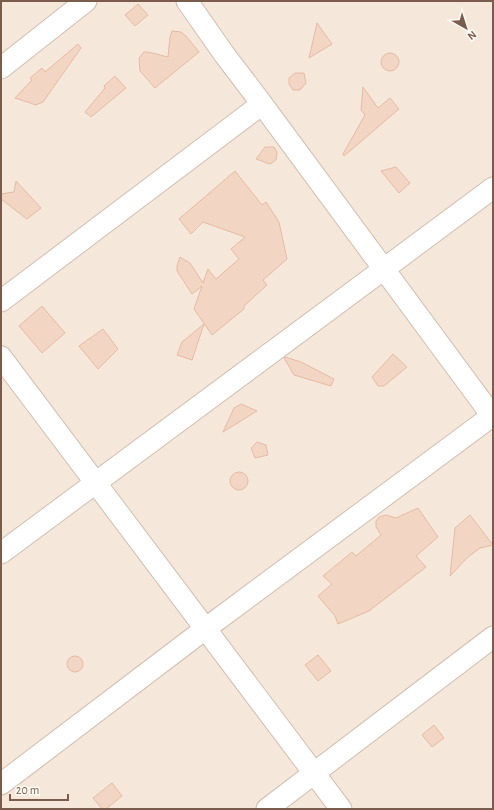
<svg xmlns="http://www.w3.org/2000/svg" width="494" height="810" font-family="'Alegreya Sans',sans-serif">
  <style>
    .residential { fill: #f5e8da }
    .building { fill: #f3d5c3; stroke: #e6bba3 }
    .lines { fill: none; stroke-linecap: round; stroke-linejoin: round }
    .minor-casing { stroke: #d1beb0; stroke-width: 23 }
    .minor { stroke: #fff; stroke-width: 21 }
  </style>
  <rect width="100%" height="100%" fill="#fdf6ec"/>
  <path class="residential" d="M1 1H493V809H1Z"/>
  <path class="building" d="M138 4 148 15 135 26 125 15Z
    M317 23 332 44 309 58Z
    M172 31 181 32 186 36 199 52 155 88 140 71 139 58 144 52H148L168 57 170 37Z
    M78 44 81 48 43 102 36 105 15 98 32 80 30 78 42 68 45 72Z
    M381 62a9 9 0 1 1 18 0a9 9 0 1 1-18 0Z
    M295 73H304L306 83 300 90H293L289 84V78Z
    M115 76 126 88 91 117 85 112 105 88 104 86Z
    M363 87 378 108 390 98 399 109 344 156 343 154 365 115 361 110Z
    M265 147H274L277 152 276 160 270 164 256 159Z
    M396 167 410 183 399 193 381 171Z
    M235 171 262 205 266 202 279 222 287 259 263 280 267 285 244 306V309L212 335 194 309 202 286 192 294 177 271V266L180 257 190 263 203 283 208 269 216 279 239 259 231 249 245 237 203 222 191 234 179 219Z
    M16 181 41 208 27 219 1 199V194L14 192Z
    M42 306 65 333 42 353 19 326Z
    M204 324 192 360 177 355 182 342Z
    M103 329 118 349 98 369 79 346Z
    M393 354 407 367 384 386H378L372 377Z
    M285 357 301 362 334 379 331 386 294 375 284 358Z
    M241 404 257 411 223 432 234 408Z
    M257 442 266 445 268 455 255 458 251 448Z
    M230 481a9 9 0 1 1 18 0a9 9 0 1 1-18 0Z
    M418 508 438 537 416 556 426 567 369 611 338 624 335 616 318 596 332 584 323 576 352 552 356 556 381 535 376 527V521L379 517 386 515 396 518Z
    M470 515 493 545 480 548 468 557 450 576 455 528Z
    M318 655 331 671 318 681 305 665Z
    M67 664a8 8 0 1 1 16 0a8 8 0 1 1-16 0Z
    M434 725 444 738 432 747 422 735Z
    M112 783 122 796 106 809H102L93 798Z"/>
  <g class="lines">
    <defs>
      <path id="minor" d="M187 1 224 54 262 104 493 417
        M1 68 86 1
        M1 301 262 104
        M1 357 341 809
        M1 553 493 188
        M1 784 205 629 492 416
        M267 809 493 637"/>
    </defs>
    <use href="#minor" class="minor-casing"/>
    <use href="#minor" class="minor"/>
  </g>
  <rect width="494" height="810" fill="none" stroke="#7a5c4d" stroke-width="4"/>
  <g transform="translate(466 28) rotate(141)" stroke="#fffaf3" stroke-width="3" paint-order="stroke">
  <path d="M0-3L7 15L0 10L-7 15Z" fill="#7a5c4d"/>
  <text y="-6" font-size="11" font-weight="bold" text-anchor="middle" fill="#7a5c4d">N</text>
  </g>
  <path d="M10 794v6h58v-6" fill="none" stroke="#7a5c4d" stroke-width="2"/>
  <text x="16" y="794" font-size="12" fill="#7a5c4d" stroke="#fffaf3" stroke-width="3" paint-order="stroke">20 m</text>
</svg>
